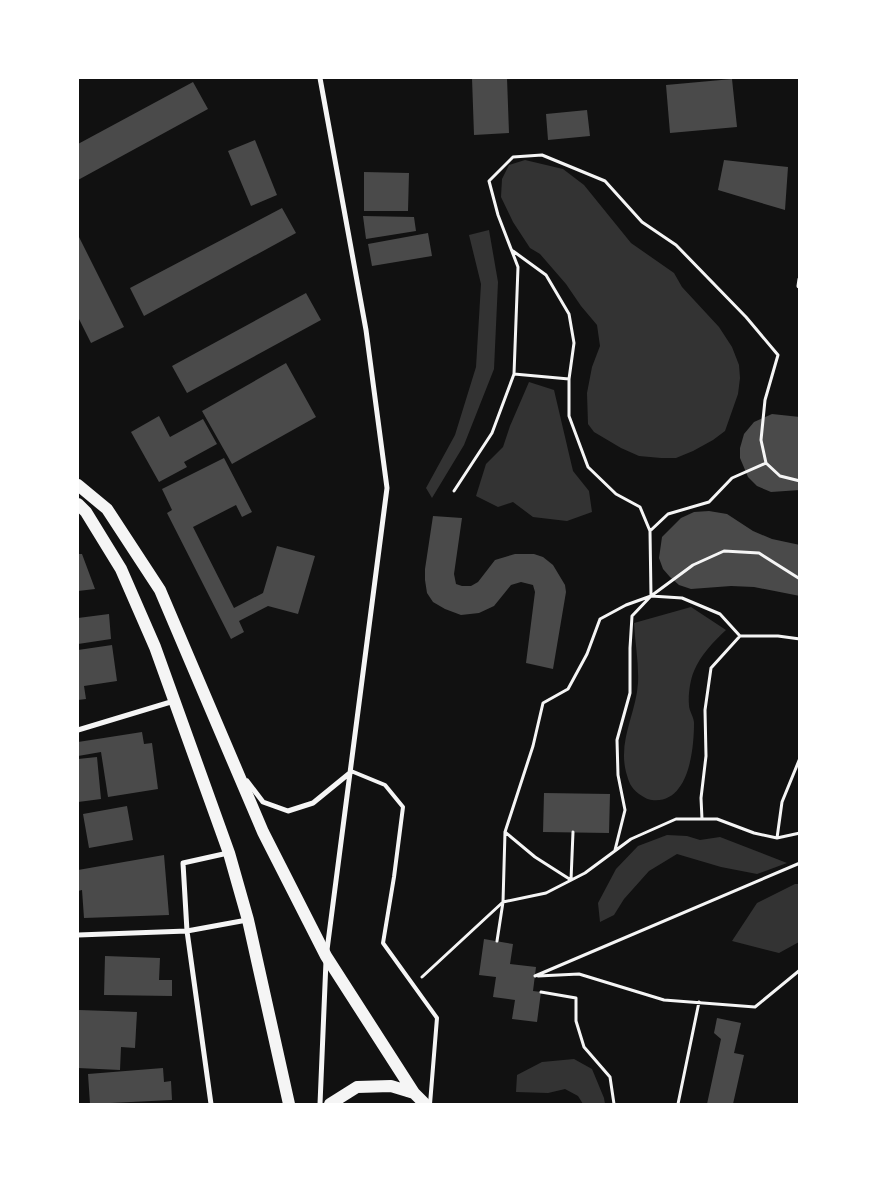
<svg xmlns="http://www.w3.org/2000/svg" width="877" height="1182" font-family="'Source Serif 4',serif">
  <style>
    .water { fill: #333 }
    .building { fill: #4a4a4a }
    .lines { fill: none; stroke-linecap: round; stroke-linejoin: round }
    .path { stroke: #f5f5f5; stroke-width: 3 }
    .service { stroke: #f5f5f5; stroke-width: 4 }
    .minor { stroke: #f5f5f5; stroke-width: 5 }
    .primary { stroke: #f5f5f5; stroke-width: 12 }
  </style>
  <rect width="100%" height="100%" fill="#111"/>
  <path class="water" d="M525 160 563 169 584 185 631 243 674 273 682 287 719 327 732 347 739 365 740 378 738 394 725 431 713 440 693 451 676 458H661L639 456 621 448 594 432 588 424 587 393 592 367 600 346 597 325 581 306 566 284 540 254 530 248 513 222 501 197 502 179 509 165Z
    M489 230 498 282 494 369 464 445 432 498 426 488 455 435 476 367 481 284 469 235Z
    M529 382 554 390 573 471 589 491 592 512 567 521 533 517 513 502 498 507 476 496 486 464 503 447 510 426Z
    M691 607 726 630C714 641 700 656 694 671 690 680 688 696 689 705 689 711 694 717 694 723 694 749 689 804 652 800 648 800 642 796 639 794 630 787 629 782 626 772 618 740 636 714 638 683 639 663 635 643 634 623Z
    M667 835 687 836 700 840 720 837 787 863 757 874 721 867 677 854 649 871 624 899 614 915 600 922 598 903 616 869 638 846Z
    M795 884H799V942L779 953 732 941 757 903Z
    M574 1059 592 1069 604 1098 605 1104H583L578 1096 565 1089 548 1093 516 1092 517 1075 542 1062Z"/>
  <path class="building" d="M472 78H507L509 133 474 135Z
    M732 79 737 127 670 133 666 85Z
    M193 82 208 109 78 180V144Z
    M587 110 590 136 548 140 546 114Z
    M255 140 277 195 251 206 228 151Z
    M724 160 788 167 785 210 718 190Z
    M364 172 409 173 408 211H364Z
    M282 208 296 233 144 316 130 288Z
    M363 216 414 217 416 231 366 239Z
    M428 233 432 256 372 266 368 244Z
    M78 235 124 327 91 343 78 317Z
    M306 293 321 320 187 393 172 366Z
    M286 363 316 417 232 464 202 411Z
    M772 414 800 417V490L771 492 757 486 748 477 740 458V448L744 434 754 422Z
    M159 416 170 437 203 419 217 444 184 462 187 467 159 482 131 432Z
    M224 458 252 512 242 517 236 505 193 527 234 608 263 593 277 546 315 556 298 614 268 606 239 621 244 632 231 639 167 513 172 510 162 489Z
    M709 511 727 514 753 531 772 539 800 545V596L754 587 731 586 691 589 679 585 670 577 663 569 659 558 662 537 681 518 694 512Z
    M433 516 462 518 454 574 456 584 462 586H471L478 582 495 560 515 554H534L543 557 553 565 565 585 566 592 553 669 526 663 535 592 533 585 521 582 511 585 494 606 479 613 461 615 445 609 433 602 427 593 425 580V569Z
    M78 554H82L95 589 78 591Z
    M109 614 111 639 78 644V618Z
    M112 645 117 681 84 686 86 699 78 700V650Z
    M142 732 144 744 152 743 158 789 108 797 101 752 78 756V742Z
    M97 757 101 799 78 802V759Z
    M544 793 610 794 609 833 543 832Z
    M127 806 133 840 89 848 83 814Z
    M164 855 169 915 84 918 82 890 78 891V870Z
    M484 939 513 944 510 964 536 967 533 991 541 992 537 1022 512 1019 515 1000 493 997 496 977 479 975Z
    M105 956 160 958 159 980H172V996L104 995Z
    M79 1010 137 1012 135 1048 121 1047 120 1070 78 1068Z
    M717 1018 741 1023 734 1053 744 1055 733 1104H707L721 1039 714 1033Z
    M163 1068 164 1082 171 1081 172 1100 90 1104 88 1074Z"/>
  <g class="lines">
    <path class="path" d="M513 251 546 275 569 314 574 343 569 379
      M514 374 569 379V416L588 467 616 494 640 507 650 531 651 596 632 616 630 648V693L617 740 618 775 625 810 615 850
      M454 491 492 433 514 374 518 267 498 215 489 181 513 157 542 155 605 181 642 222 676 245 746 317 778 355 765 400 761 440 766 463 780 476 800 481
      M650 531 668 514 709 502 732 478 766 463
      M651 596 682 598 720 614 740 636H778L800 639
      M702 819 701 798 706 756 705 710 711 668 740 636
      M505 832 535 857 571 880
      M777 838 782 802 800 758
      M571 880 573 832
      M497 941 503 902 546 893 585 873 631 839 676 819H717L754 833 777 838 800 833
      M535 976 800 863
      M538 976 579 974 664 1000 755 1007 800 970
      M422 977 503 902 505 832 533 746 543 703 568 689 587 654 600 619 626 605 651 596 693 565 724 551 759 553 800 579
      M541 992 576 998V1021L584 1047 610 1077 614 1104
      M678 1104 699 1002"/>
    <path class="service" d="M351 771 385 785 403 807 394 877 383 943 437 1018 430 1104"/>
    <path class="minor" d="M320 78 366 330 387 488 327 950
      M799 286 800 279
      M78 730 174 701
      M247 781 263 802 288 811 313 803 351 772
      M78 935 187 931 247 920
      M211 1104 187 931 183 863 228 853
      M320 1104 326 961"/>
    <path class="primary" d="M78 485 107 509 160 590 263 832 326 956 414 1093 425 1104
      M78 504 86 512 121 569 155 647 229 853 248 920 289 1104
      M330 1104 357 1087 391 1086 414 1093"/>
  </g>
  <rect width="877" height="1182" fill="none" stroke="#ffffff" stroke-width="158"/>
</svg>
